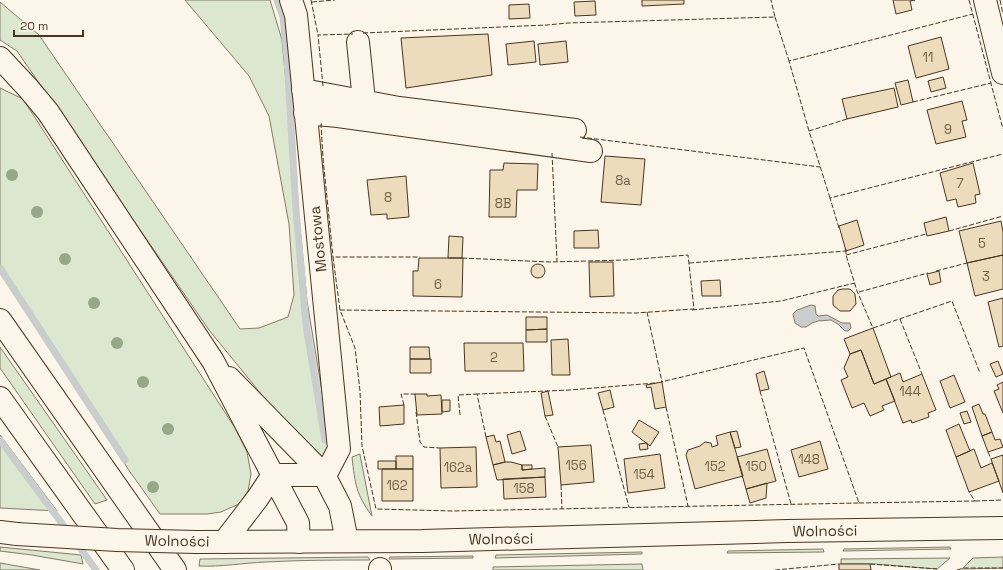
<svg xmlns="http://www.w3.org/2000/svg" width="1003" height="570" font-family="'Space Grotesk',sans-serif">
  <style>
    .green { fill: #dce7d0; stroke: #887966 }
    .water { fill: #c9cecd; stroke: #887966 }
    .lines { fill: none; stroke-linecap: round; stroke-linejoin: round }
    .stream { stroke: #c9cecd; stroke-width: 7 }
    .building { fill: #ecdcbc; stroke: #4a3520 }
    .minor-casing { stroke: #4a3520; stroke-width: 24 }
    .major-casing { stroke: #4a3520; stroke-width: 24 }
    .minor { stroke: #fbf6e9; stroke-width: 22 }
    .major { stroke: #fbf6e9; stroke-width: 22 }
    .minor-bridge-casing { stroke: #4a3520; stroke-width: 24; stroke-linecap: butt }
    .minor-bridge { stroke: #fbf6e9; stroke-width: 22 }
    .fence { stroke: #4a3520; stroke-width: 1; stroke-dasharray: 5 2; stroke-linecap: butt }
    .tree { fill: #96a887 }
    .labels { text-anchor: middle; stroke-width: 3; stroke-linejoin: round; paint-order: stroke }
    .number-label { font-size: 13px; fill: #725f47 }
    .street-label { font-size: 15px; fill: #4a3520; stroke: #fbf6e9 }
  </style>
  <rect width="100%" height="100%" fill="#fbf6e9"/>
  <path class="green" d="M185 0H270L282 40 307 301 329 434V451L324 457 314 459 209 330 17 51 0 40V2L39 35 240 329 259 328 288 317 294 295 289 224 269 116 249 76Z
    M0 88 23 99 235 428 247 452 251 474 248 491 239 504 221 512 207 514H160L128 469 73 378 0 264Z
    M0 347 107 500 95 504 0 368Z
    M0 435 57 511 0 508Z
    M360 454V455L372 516C356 494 355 484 352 457Z
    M0 547 81 555 83 564 32 555 0 551Z
    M950 547 951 549 843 551 844 549Z
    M823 549 824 552 727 553 728 551Z
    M642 552V554L495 558 496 555Z
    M473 556V558L389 559 390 557Z
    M368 557 370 560C335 560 301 560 266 562 243 563 221 567 199 566L200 559Z
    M1003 557V568L962 569 973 558Z
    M950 558 937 569 875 564H841V559Z
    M0 563 40 570H0Z
    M642 564 643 570H493V567Z"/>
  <path class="water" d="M811 305 815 306 816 314 818 316 827 315 842 323H850L851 328 848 331H845L839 325 831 320 818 321 812 323 806 327H801L795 323 793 314 797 310Z"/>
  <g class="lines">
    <path class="stream" d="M277 0 283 17 287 58 296 210 306 325 325 440
      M0 268 125 460
      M0 440 69 533
      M75 541 96 570"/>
  </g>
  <path class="building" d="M642 0H684V4L642 6Z
    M893 0H915L910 1 912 10 896 14Z
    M595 1 596 15 575 16 574 2Z
    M529 4 530 18 509 19V5Z
    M488 34 492 75 406 88 401 38Z
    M941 37 949 69 916 78 908 46Z
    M534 41 536 62 508 65 506 44Z
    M566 41 568 62 540 65 538 44Z
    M943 77 946 88 931 92 928 81Z
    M908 80 913 102 901 105 895 83Z
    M894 88 898 107 847 119 842 99Z
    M962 101 967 120 962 121 966 137 936 144 927 110Z
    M605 156 645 159 641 205 601 202Z
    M504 163 538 164 537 190H517L516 217H489L490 170H503Z
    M973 163 980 194 975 195 976 203 958 207 956 199 947 201 940 173Z
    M406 176 409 217 387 219V214L371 215 367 180Z
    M946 217 949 231 927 236 924 223Z
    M857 220 864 245 846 251 839 226Z
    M1001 221 1003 232V255L967 263 959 231Z
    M598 230 599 248H574V231Z
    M449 236 463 237 462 258H448Z
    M1003 255V289L975 296 967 263Z
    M419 258H463L462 297 413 296V271H418Z
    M589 262H613L614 296 590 297Z
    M531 271a7 7 0 1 1 14 0a7 7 0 1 1-14 0Z
    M939 271 941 282 930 285 927 274Z
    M720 280 721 296H702L701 281Z
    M843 289H850L855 294 856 304 850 311H840L833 305V296L838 290Z
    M1003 298V346L999 347 988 302Z
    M526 317H547V329L526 330Z
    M873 328 891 377 874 384 861 350 850 354 844 339Z
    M547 329V342H526V330Z
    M568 339 570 375H552L551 340Z
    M464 343H523L524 371H465Z
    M410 347H429L430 359H410Z
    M861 350 874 384 886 379 895 401 882 406 884 410 870 416 864 403 852 408 841 380 848 377 844 368 850 354Z
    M410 359H431V373H410Z
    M998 361 1003 374 996 377 990 364Z
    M764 371 769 389 760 391 756 374Z
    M900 373 903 382 922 374 936 410 928 413 929 417 912 423 911 420 903 423 886 379Z
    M954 375 965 402 950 408 940 381Z
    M662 382 666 407 655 409 651 387 647 388 646 385Z
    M1003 382V413L994 391 999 389 997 385Z
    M610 390 614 407 603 410 598 393Z
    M548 391 553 415 545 416 541 393Z
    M415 394H427V396L441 395 442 414 417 415Z
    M442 400H450V411L442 412Z
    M979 404 983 414H985L992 432 982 436 972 407Z
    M404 405V424L380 426 379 407Z
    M967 411 971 422 964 424 960 413Z
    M639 420 659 432 650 446 632 432Z
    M959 424 970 451 956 457 946 430Z
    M520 431 526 450 512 454 507 435Z
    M737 431 741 447 735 448 730 432Z
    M730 432 743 476 695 489 686 455 688 450 700 446 705 442 711 443 712 447 718 445 716 436Z
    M992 432 995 440 1000 439 1003 447 988 452 982 436Z
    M494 435 496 442 500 441 505 462 493 465 486 437Z
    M820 441 828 469 799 477 791 450Z
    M647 443 648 449 640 450 639 444Z
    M591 445 594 482 561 485 558 447Z
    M476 447 477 487 441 488 440 448Z
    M767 449 776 481 746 489 737 457Z
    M974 449 981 468 992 463 999 481 969 492 956 457Z
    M660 454 665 488 628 493 624 459Z
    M1003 455V493L991 459Z
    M396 456H413V469H396Z
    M378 461H396V469H378Z
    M505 462H511L522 465V470L545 468V477L497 480 493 465Z
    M522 465H532V469L522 470Z
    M382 469H413V501H382Z
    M545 477 546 497 504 499 503 479Z
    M767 483 766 498 750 503 746 489Z
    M839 564H870L871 570H839Z"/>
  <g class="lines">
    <defs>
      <path id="minor" d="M291 0 296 15 339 449 328 470 324 475 340 506 347 541
        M985 0 1003 73
        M358 42 364 101
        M303 90 399 108 575 130
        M305 113 338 116 591 151
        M0 532 17 534
        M196 542 422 541 787 531 1003 528
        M380 569V570"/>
      <path id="major" d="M0 58 28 88 48 112 213 361 298 523 299 542
        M0 320 175 570
        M229 378 324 475
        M0 398 123 570
        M224 542 257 499 273 475H324"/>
    </defs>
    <use href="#minor" class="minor-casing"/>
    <use href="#major" class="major-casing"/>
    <use href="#minor" class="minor"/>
    <use href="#major" class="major"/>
    <defs>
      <path id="minor-bridge" d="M17 534 117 540 196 542"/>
    </defs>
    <use href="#minor-bridge" class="minor-bridge-casing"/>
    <use href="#minor-bridge" class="minor-bridge"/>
    <path class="fence" d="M311 0 318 35
      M969 0 1003 129
      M1000 0 1003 14
      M312 2 335 0
      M775 17 789 61
      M363 33 547 25 568 23 775 17 771 0
      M323 86 318 35 353 34
      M913 102 991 83
      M322 124H321L323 158 333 257
      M809 131 789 61 973 14
      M580 137 820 167
      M552 153 557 261
      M830 198 809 131 847 119
      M839 228 830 198 1003 154
      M949 231 1003 216
      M846 249V255L857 291 873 328 952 301 980 373
      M846 255 926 234
      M462 258 549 262 626 260 688 255 694 309 636 313 340 310 355 348 360 391 362 446 376 509 452 511 859 503 804 348 661 382
      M689 263 846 251
      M936 271 967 263
      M859 292 928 273
      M340 310 333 257H420
      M692 310 781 301 855 283
      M647 312 662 382
      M900 319 922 374
      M760 391 791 504
      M404 405 401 394H415V396
      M666 407 688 506
      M603 410 629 507
      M416 412 420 442 424 447 440 448
      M460 415 458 395 477 394
      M545 416 558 447
      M486 437 477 394 570 390 655 383
      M988 452 991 459
      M561 485 562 509
      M975 501 1003 500
      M859 503 975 501 969 492
      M870 564 937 569
      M775 570 839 564
      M957 570 964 568H1003"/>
  </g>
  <g class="tree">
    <circle cx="12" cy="175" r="6"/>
    <circle cx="37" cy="212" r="6"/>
    <circle cx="65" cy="259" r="6"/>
    <circle cx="94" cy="303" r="6"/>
    <circle cx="117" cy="343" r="6"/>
    <circle cx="143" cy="382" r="6"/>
    <circle cx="168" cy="429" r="6"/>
    <circle cx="153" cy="487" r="6"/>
  </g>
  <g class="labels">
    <g class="number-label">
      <text x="928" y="62">11</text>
      <text x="948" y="134">9</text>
      <text x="623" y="185">8a</text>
      <text x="960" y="188">7</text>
      <text x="388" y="202">8</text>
      <text x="503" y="208">8B</text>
      <text x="982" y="248">5</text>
      <text x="986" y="281">3</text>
      <text x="438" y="289">6</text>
      <text x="494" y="362">2</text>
      <text x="910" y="396">144</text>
      <text x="809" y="464">148</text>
      <text x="576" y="470">156</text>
      <text x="715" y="471">152</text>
      <text x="756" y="471">150</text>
      <text x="458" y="472">162a</text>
      <text x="644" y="479">154</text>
      <text x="397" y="490">162</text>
      <text x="524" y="493">158</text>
    </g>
    <g class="street-label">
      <text transform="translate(318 239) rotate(-96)" y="5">Mostowa</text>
      <text transform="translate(825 531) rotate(-1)" y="5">Wolności</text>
      <text transform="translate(501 539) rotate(-1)" y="5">Wolności</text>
      <text transform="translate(177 541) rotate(1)" y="5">Wolności</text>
    </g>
  </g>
  <path d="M14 30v6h69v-6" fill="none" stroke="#4a3520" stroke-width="2"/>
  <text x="20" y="30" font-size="12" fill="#4a3520" stroke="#fbf6e9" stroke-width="3" paint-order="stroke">20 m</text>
</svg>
